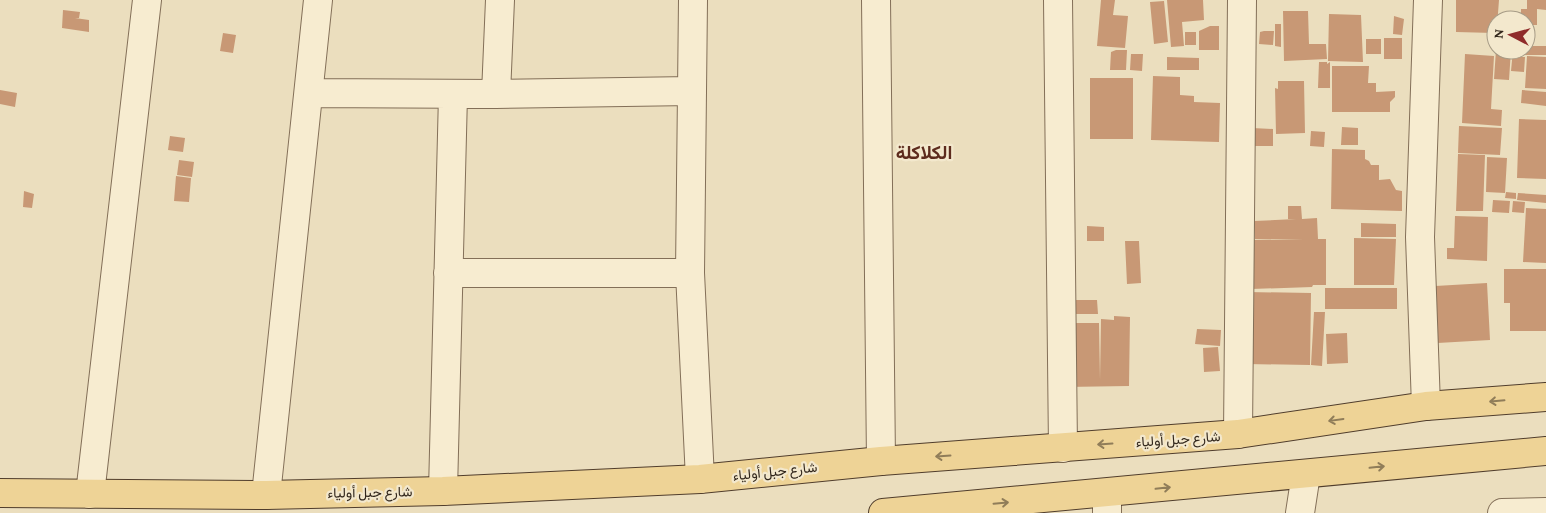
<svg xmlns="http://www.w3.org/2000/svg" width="1546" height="513" font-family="'Crimson Pro',Vazirmatn,serif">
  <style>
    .building { fill: #c89875 }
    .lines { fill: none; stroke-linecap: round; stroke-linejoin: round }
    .minor-casing { stroke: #836f58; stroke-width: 30 }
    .major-casing { stroke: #503d2c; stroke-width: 30 }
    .minor { stroke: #f7ecd0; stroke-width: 28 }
    .major { stroke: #eed396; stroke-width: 28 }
    .oneway { stroke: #907d59 }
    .labels { text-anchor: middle; stroke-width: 4.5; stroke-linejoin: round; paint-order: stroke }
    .street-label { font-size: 14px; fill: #32271c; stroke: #f3e8cd }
    .district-label { font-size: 19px; font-weight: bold; fill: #5d2b1d; stroke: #f3e8cd }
  </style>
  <rect width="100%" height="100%" fill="#ebdebe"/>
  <path class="building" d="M1101 0H1115L1113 15 1128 16 1125 48 1097 46Z
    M1167 0H1203L1204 20 1182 22 1184 46 1171 47Z
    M1456 0H1499L1496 39H1494V33L1456 32Z
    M1527 0H1546V10L1537 9V25H1526V20H1521V9H1527Z
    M1164 1 1168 42 1154 44 1150 2Z
    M63 10 80 12 79 18H75L89 20V32L62 28Z
    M1283 11H1308L1309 44H1326L1327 59 1284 61Z
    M1329 14 1361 15 1363 62 1328 61Z
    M1394 16 1404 19 1402 35 1393 34Z
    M1275 24H1281V47L1275 46Z
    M1210 26H1219V50H1199V31Z
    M1264 31H1274L1273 45 1259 44 1260 32Z
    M1185 32H1196V45H1185Z
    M223 33 236 35 233 53 220 51Z
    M1384 38H1402V59H1384Z
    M1366 39H1381V54H1366Z
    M1526 46H1546V55H1523Z
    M1116 50H1127L1126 70H1110L1111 52Z
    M1496 50H1511L1509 80 1494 79Z
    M1513 50H1522L1521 57H1525L1524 72 1511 71Z
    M1131 54H1143L1142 71 1130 70Z
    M1465 54 1494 56 1491 109 1502 110 1501 126 1462 123Z
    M1527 56 1546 57V89L1525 88Z
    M1167 57 1199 58V70H1167Z
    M1319 62H1327V64L1330 62V88H1318Z
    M1332 66H1369L1368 83H1376V92L1395 91V97L1390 102V112H1332Z
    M1153 76 1180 77V95L1194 96V102L1220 103 1219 142 1151 140Z
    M1090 78H1133V139H1090Z
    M1278 81H1304L1305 133 1276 134 1275 88 1278 89Z
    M0 90 17 93 15 107 0 104Z
    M1522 90 1546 92V106L1521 103Z
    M1519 119 1546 120V179L1517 178Z
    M1459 126 1502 128 1500 155 1458 153Z
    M1342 127 1358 128V145H1341Z
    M1252 128 1273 129V146H1251Z
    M1311 131 1325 132 1324 147 1310 146Z
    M170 136 185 138 183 152 168 150Z
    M1332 149 1365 150V159L1369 161 1371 165H1379V180L1390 179 1396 190 1402 191V211L1331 209Z
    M1458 154 1485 155 1483 211H1456Z
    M1487 157 1507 158 1505 193 1486 192Z
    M179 160 194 162 192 177 177 175Z
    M176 176 191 178 189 202 174 201Z
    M24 191 34 194 32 208 23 207Z
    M1506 192 1516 193V199L1505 198Z
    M1518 193 1546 195V203L1517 200Z
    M1493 200 1510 201 1509 213 1492 212Z
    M1513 201 1525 202 1524 213 1512 212Z
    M1288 206H1301L1302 219 1317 218 1318 239H1326V285H1313L1312 287 1251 289V240L1304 239H1255L1254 221 1296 219H1288Z
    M1526 208 1546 209V263L1523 262Z
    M1455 216 1488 217 1487 261 1447 259V248H1454Z
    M1361 223 1396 224V237H1361Z
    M1087 226 1104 227V241H1087Z
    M1354 238 1396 239 1394 285H1354Z
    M1125 241H1139L1141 283 1127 284Z
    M1504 269H1546V331H1510V303H1504Z
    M1487 283 1490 340 1420 344 1418 287Z
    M1325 288H1397V309H1325Z
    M1248 292 1311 293 1310 365 1247 364Z
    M1071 300H1097L1098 314H1071Z
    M1314 312H1325L1322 366 1311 365Z
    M1114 316 1130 317 1129 386 1065 387V323H1099L1100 380 1101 319 1114 320Z
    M1197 329 1221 330 1220 346 1195 344Z
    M1347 333 1348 363 1327 364 1326 334Z
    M1218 347 1220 371 1204 372 1203 348Z"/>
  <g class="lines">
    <defs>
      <path id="minor" d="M693 0 690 273 700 479
        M876 0 881 461
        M1058 0 1063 448
        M309 93 496 94 691 91
        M496 94 500 0
        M448 273H690
        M1426 406 1420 237 1428 0
        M1238 434 1242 0
        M443 491 453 95
        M1107 493V513
        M90 494 147 0
        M266 495 318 0
        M1300 513 1306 474
        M1502 513 1546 512"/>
      <path id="major" d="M0 493 266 495 443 491 700 479 881 461 1238 434 1426 406 1546 397
        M883 513 1546 451"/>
    </defs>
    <use href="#minor" class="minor-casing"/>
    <use href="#major" class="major-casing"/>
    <use href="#minor" class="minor"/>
    <use href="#major" class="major"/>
  </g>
  <defs><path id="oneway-shaft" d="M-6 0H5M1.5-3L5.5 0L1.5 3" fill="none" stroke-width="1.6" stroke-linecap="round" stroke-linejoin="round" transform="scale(1.25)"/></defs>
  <g class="oneway">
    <use href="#oneway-shaft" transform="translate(1497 401) rotate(175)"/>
    <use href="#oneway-shaft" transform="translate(1336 420) rotate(172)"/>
    <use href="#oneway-shaft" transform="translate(1105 444) rotate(176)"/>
    <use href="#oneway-shaft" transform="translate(943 456) rotate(176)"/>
    <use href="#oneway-shaft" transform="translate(1377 467) rotate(-6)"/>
    <use href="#oneway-shaft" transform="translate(1163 488) rotate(-6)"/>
    <use href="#oneway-shaft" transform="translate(1001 503) rotate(-5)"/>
  </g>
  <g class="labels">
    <g class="street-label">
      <text transform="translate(1178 439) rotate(-4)" y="5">شارع جبل أولياء</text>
      <text transform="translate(775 471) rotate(-6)" y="5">شارع جبل أولياء</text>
      <text transform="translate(370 492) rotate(-1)" y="5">شارع جبل أولياء</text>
    </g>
    <g class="district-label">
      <text x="924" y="159">الكلاكلة</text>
    </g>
  </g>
  <g transform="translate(1511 35) rotate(276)"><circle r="24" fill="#f3e8cd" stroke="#a69b86"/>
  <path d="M0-4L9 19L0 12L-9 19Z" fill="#8f2b2a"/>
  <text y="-8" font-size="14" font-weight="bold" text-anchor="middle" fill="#32271c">N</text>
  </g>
</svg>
